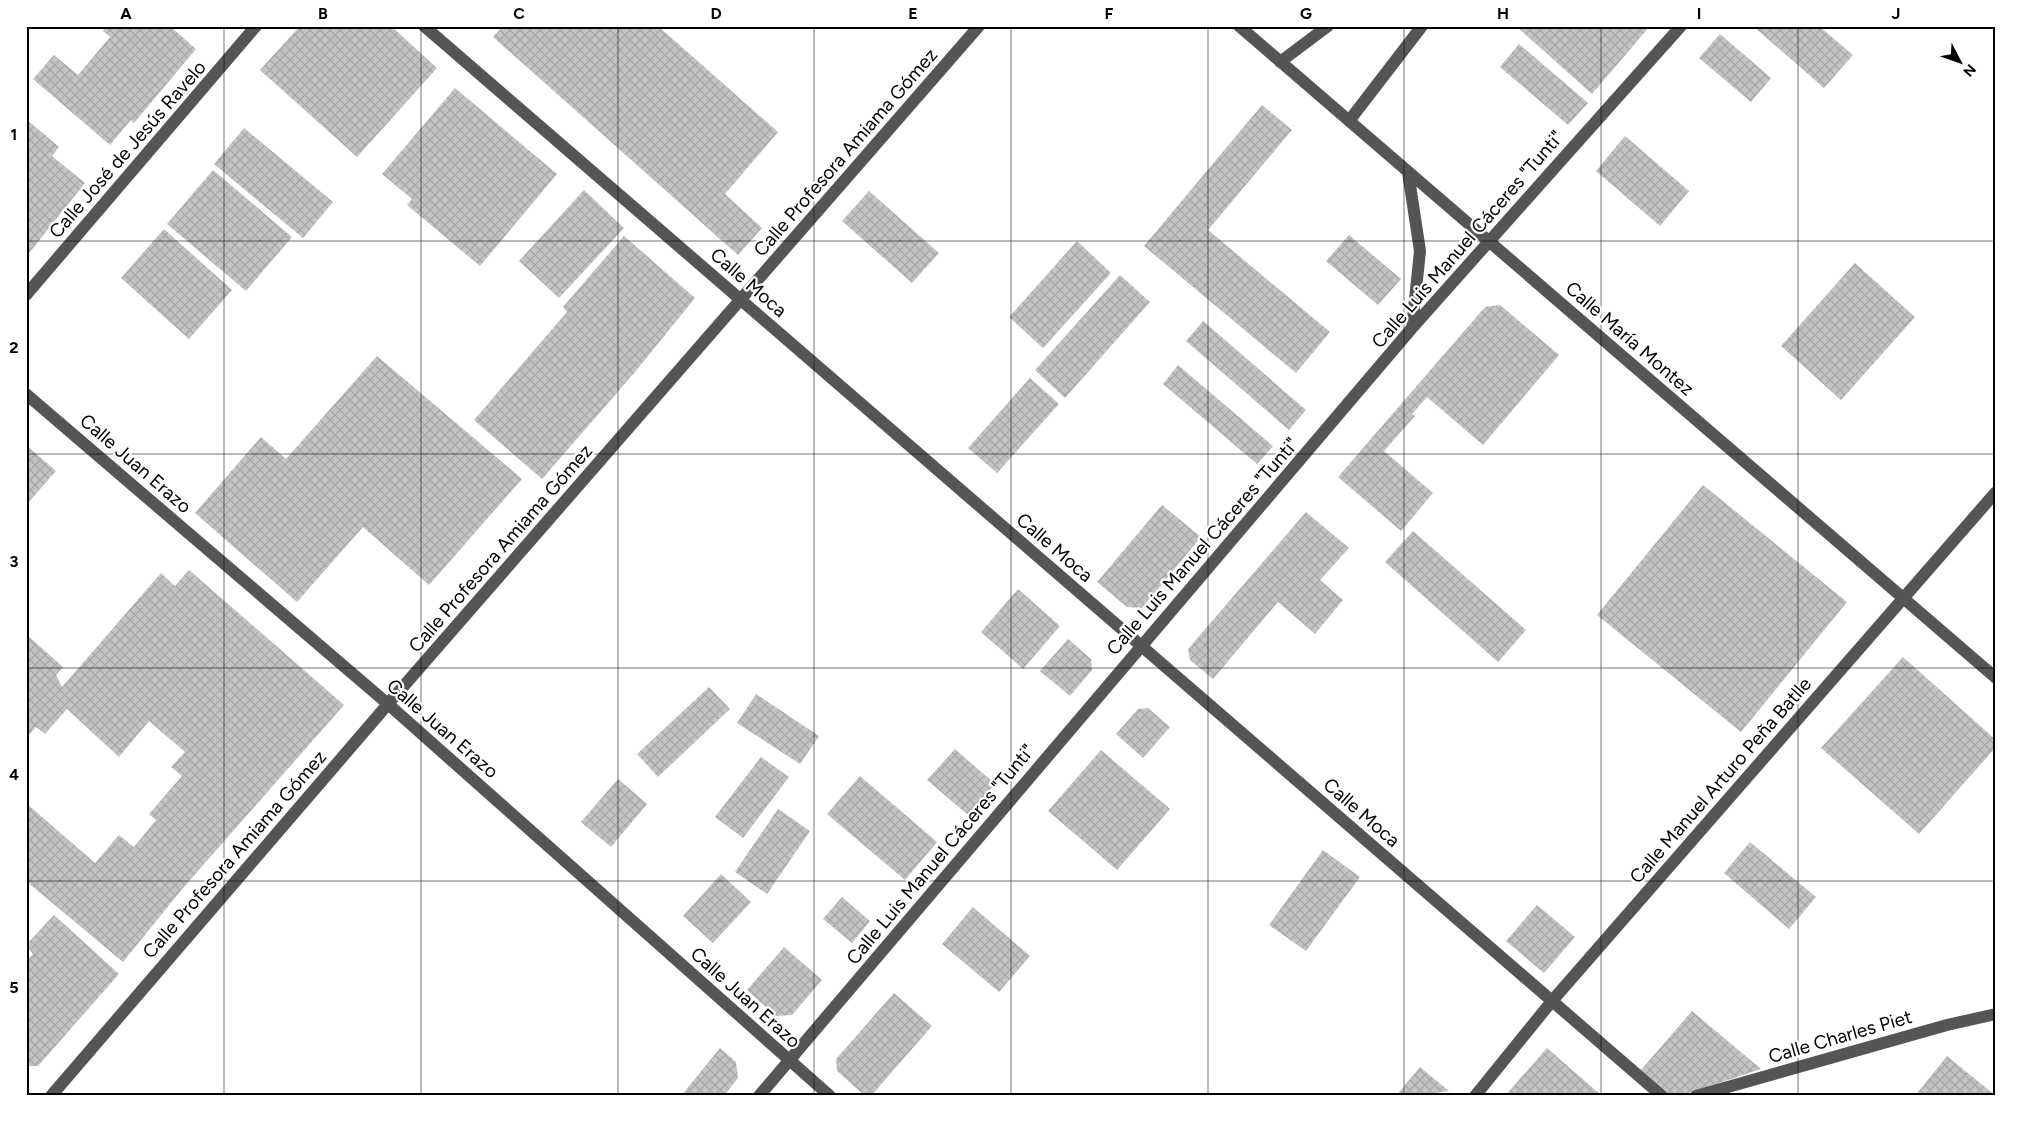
<svg xmlns="http://www.w3.org/2000/svg" width="2022" height="1122" font-family="Figtree,sans-serif">
  <style>
    .building { fill: url(#building-cross-hatch) }
    .lines { fill: none; stroke-linecap: round; stroke-linejoin: round }
    .minor { stroke: #555; stroke-width: 12 }
    .grid { fill: none; stroke: #000; stroke-width: 1; stroke-opacity: 0.55 }
    .labels { text-anchor: middle; stroke-width: 4.5; stroke-linejoin: round; paint-order: stroke }
    .street-label { font-size: 19px; fill: #000; stroke: #fff }
    .neatline { fill: none; stroke: #000; stroke-width: 2 }
    .grid-label { font-size: 16px; text-anchor: middle; font-weight: bold; fill: #000 }
  </style>
  <defs>
    <pattern id="building-cross-hatch" width="8" height="8" patternUnits="userSpaceOnUse" patternTransform="scale(1.25)"><rect width="8" height="8" fill="#c4c4c4"/><path d="M0 0l8 8M0 8l8-8" fill="none" stroke="#a7a7a7"/></pattern>
  </defs>
  <rect width="100%" height="100%" fill="#fff"/>
  <path class="building" d="M107 26H170L196 49 134 123 131 120 110 145 33 79 54 55 78 75 110 37 103 31Z
    M300 26H391L437 68 357 157 260 70Z
    M503 26H658L778 132 725 194 762 228 738 255 493 37Z
    M1516 26H1650L1592 94Z
    M1753 26H1819L1853 55 1824 88Z
    M1720 34 1771 78 1751 102 1699 58Z
    M1519 44 1588 103 1568 125 1500 67Z
    M455 88 557 174 480 266 407 205 412 199 382 174Z
    M1262 105 1292 130 1208 230 1330 332 1296 373 1144 246Z
    M26 119 59 147 52 156 85 183 26 257Z
    M244 128 333 202 303 238 214 164Z
    M1625 136 1689 191 1660 226 1596 171Z
    M213 170 292 237 246 291 167 224Z
    M584 190 624 228 559 298 519 261Z
    M869 191 939 253 912 283 842 221Z
    M164 229 232 290 189 339 121 278Z
    M1349 235 1401 279 1378 305 1326 261Z
    M624 236 695 298 635 372 542 479 474 420 567 312 563 307Z
    M1077 241 1111 273 1043 348 1009 317Z
    M1855 263 1915 317 1841 400 1781 346Z
    M1120 275 1150 302 1065 398 1035 370Z
    M1500 305 1559 355 1483 445 1427 397 1412 414 1415 416 1384 451 1433 493 1401 531 1338 477 1485 307Z
    M1203 321 1306 410 1289 430 1186 341Z
    M377 356 522 479 429 585 363 527 297 602 195 513 261 437 286 459Z
    M1178 365 1273 446 1257 464 1163 384Z
    M1030 378 1059 404 997 473 968 448Z
    M26 445 56 471 26 505Z
    M1703 485 1847 602 1741 732 1597 615Z
    M1162 505 1201 537 1142 608 1127 607 1097 582Z
    M1306 512 1349 548 1320 580 1343 600 1315 634 1278 602 1213 679 1190 660 1188 649Z
    M1413 531 1526 630 1498 662 1385 562Z
    M189 570 344 705 183 888 123 962 26 881V803L95 863 119 835 134 847 156 820 149 814 182 776 171 767 185 752 149 721 119 757 67 709 45 734 36 727 26 738V634L63 667 56 675 62 687 161 573 175 586Z
    M1018 589 1060 626 1023 669 981 632Z
    M1068 639 1091 659 1092 670 1070 696 1040 671Z
    M1903 657 1996 740V747L1919 834 1821 748Z
    M709 687 730 709 658 777 637 754Z
    M756 694 819 736 800 764 737 723Z
    M1148 708 1170 727 1143 758 1116 734 1138 709Z
    M955 749 995 784 968 815 927 780Z
    M1101 750 1170 809 1117 870 1048 811Z
    M761 757 789 777 743 838 715 817Z
    M860 776 937 842 905 880 827 814Z
    M618 779 647 804 611 847 581 822Z
    M778 809 810 831 767 894 735 872Z
    M1750 842 1816 897 1789 929 1724 873Z
    M1323 850 1360 877 1306 951 1269 925Z
    M721 874 751 902 713 943 683 916Z
    M842 897 870 921 852 943 823 919Z
    M1537 905 1575 937 1544 973 1506 941Z
    M973 907 1030 956 999 992 942 944Z
    M54 915 119 974 38 1066H26V961L33 954 26 945Z
    M784 947 822 980 792 1015 776 1016 747 990Z
    M894 993 932 1026 871 1096H865L837 1071 836 1059Z
    M1692 1011 1761 1069 1680 1096H1671L1641 1070Z
    M720 1048 736 1062 738 1078 724 1096H681Z
    M1547 1048 1602 1096H1505Z
    M1947 1056 1996 1096H1915Z
    M1420 1067 1449 1091 1415 1096H1396Z"/>
  <g class="lines">
    <path class="minor" d="M424 26 1662 1096
      M1239 26 1996 678
      M1280 62 1328 26
      M1349 121 1422 26
      M1408 172 1420 251 1412 328
      M26 295 256 26
      M26 394 388 704 830 1096
      M51 1096 388 704 979 26
      M759 1096 1412 328 1681 26
      M1475 1096 1552 1001 1996 492
      M1696 1096 1947 1025 1996 1014"/>
  </g>
  <path class="grid" d="M224 26V1096M421 26V1096M618 26V1096M814 26V1096M1011 26V1096M1208 26V1096M1404 26V1096M1601 26V1096M1798 26V1096M26 241H1996M26 454H1996M26 668H1996M26 881H1996"/>
  <g class="labels">
    <g class="street-label">
      <text transform="translate(127 149) rotate(-49)" y="7">Calle José de Jesús Ravelo</text>
      <text transform="translate(845 152) rotate(-49)" y="7">Calle Profesora Amiama Gómez</text>
      <text transform="translate(1467 239) rotate(-49)" y="7">Calle Luis Manuel Cáceres "Tunti"</text>
      <text transform="translate(749 282) rotate(41)" y="7">Calle Moca</text>
      <text transform="translate(1630 338) rotate(41)" y="7">Calle María Montez</text>
      <text transform="translate(136 463) rotate(41)" y="7">Calle Juan Erazo</text>
      <text transform="translate(1202 546) rotate(-49)" y="7">Calle Luis Manuel Cáceres "Tunti"</text>
      <text transform="translate(1055 547) rotate(41)" y="7">Calle Moca</text>
      <text transform="translate(500 548) rotate(-49)" y="7">Calle Profesora Amiama Gómez</text>
      <text transform="translate(443 728) rotate(41)" y="7">Calle Juan Erazo</text>
      <text transform="translate(1720 780) rotate(-49)" y="7">Calle Manuel Arturo Peña Batlle</text>
      <text transform="translate(1362 812) rotate(41)" y="7">Calle Moca</text>
      <text transform="translate(234 854) rotate(-49)" y="7">Calle Profesora Amiama Gómez</text>
      <text transform="translate(940 854) rotate(-50)" y="7">Calle Luis Manuel Cáceres "Tunti"</text>
      <text transform="translate(746 997) rotate(42)" y="7">Calle Juan Erazo</text>
      <text transform="translate(1840 1036) rotate(-16)" y="7">Calle Charles Piet</text>
    </g>
  </g>
  <rect width="2022" height="1122" fill="none" stroke="#ffffff" stroke-width="55"/>
  <g transform="translate(1960 62) rotate(131)" stroke="#ffffff" stroke-width="4" paint-order="stroke">
  <path d="M0-4L9 19L0 12L-9 19Z" fill="#000000"/>
  <text y="-8" font-size="14" font-weight="bold" text-anchor="middle" fill="#000000">N</text>
  </g>
  <rect x="28" y="28" width="1966" height="1066" class="neatline"/>
  <g class="grid-label">
    <text x="126" y="19">A</text>
    <text x="323" y="19">B</text>
    <text x="519" y="19">C</text>
    <text x="716" y="19">D</text>
    <text x="913" y="19">E</text>
    <text x="1109" y="19">F</text>
    <text x="1306" y="19">G</text>
    <text x="1503" y="19">H</text>
    <text x="1699" y="19">I</text>
    <text x="1896" y="19">J</text>
    <text x="14" y="140">1</text>
    <text x="14" y="353">2</text>
    <text x="14" y="567">3</text>
    <text x="14" y="780">4</text>
    <text x="14" y="993">5</text>
  </g>
</svg>
